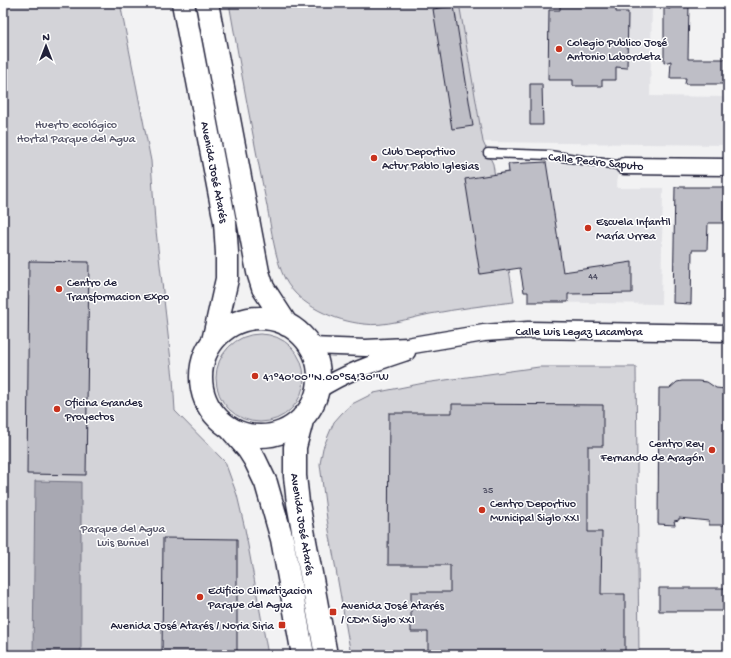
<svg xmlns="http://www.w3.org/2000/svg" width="731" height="658" font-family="'Gochi Hand',sans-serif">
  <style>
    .built { fill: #e2e2e6 }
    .green { fill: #d3d3d8; stroke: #7a7a8a }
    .water { fill: #a8a8b2; stroke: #727282 }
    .building { fill: #bebec6; stroke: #22223b }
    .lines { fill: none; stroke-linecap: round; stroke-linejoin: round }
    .lane-casing { stroke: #22223b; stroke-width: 11 }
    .street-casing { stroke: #22223b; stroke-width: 19 }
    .primary-casing { stroke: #22223b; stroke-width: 25 }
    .lane { stroke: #fff; stroke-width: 8 }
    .street { stroke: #fff; stroke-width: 16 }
    .primary { stroke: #fff; stroke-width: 22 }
    .poi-dot { fill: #c8321e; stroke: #fff; stroke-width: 1.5 }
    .labels { text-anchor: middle; stroke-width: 3; stroke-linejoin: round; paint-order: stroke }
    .number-label { font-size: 10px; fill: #49495e }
    .poi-label { font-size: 12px; fill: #22223b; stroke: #fff; text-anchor: start }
    .park-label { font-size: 12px; fill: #57576a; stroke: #fff }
    .street-label { font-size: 12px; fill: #22223b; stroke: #fff }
  </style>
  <rect width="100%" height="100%" fill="#f2f2f3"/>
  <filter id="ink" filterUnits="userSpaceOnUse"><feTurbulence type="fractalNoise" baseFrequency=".025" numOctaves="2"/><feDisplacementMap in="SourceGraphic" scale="8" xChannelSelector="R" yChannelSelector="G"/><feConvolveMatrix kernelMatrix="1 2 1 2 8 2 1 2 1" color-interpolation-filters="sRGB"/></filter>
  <g filter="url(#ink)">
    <path class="built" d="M459 3H652L650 96 728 97V145L483 142Z
      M546 162 618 169 617 188H663L661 304 528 302V293L524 292 506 178H509L508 164Z"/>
    <path class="green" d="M3 3H120L151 161 155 222 173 378 175 411 225 462 237 495 245 529 268 655H3Z
      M229 3H459L483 142 493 164 514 302C486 305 457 309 430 314 410 318 384 327 364 324 335 321 299 306 285 279 275 260 271 227 267 206 253 138 241 71 229 3Z
      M216 378a44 44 0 1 1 88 0a44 44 0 1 1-88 0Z
      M539 367H636L639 655H351L327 519 320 464 323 448 334 422 342 413 352 404 374 393 424 383Z"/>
    <path class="water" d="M35 481 81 482V655H33Z"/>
    <path class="building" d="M560 3H616V12H628L627 68 616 67V80H602V86H573V80H548L549 10H560Z
      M671 3H689L688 59H728V84H685L686 78H670L671 61 664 63V8L670 9Z
      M454 6 473 126 452 129 433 9Z
      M530 84H542L543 125H530Z
      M546 162 563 272 632 262V293L568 294V302H528V292H524L520 268 480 274 465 179 509 172 508 164Z
      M675 187H728V223H708L707 250H692L691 304 673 303Z
      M29 261 89 262 86 475 27 474Z
      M682 381H698L707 382 716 388 726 389V525H709V521L679 518V520L674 521 675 525 658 524 659 388H670L677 382Z
      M452 404 603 405V446H588V532H602L601 594H625V655H428V632H411V592H450V565H388L389 413H452Z
      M163 538 237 539V655H162Z
      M659 588H728V611H659Z"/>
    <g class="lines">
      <defs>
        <path id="lane" d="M488 153 549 155 624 166"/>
        <path id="street" d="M624 166 728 167
          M310 346 366 348 407 346 484 333 528 330 728 333
          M317 391C346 372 374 363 407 352"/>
        <path id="primary" d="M183 3 225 222 227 253V279L213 341
          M207 3 258 272 263 288 287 325
          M201 377a59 59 0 1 1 118 0a59 59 0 1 1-118 0Z
          M303 417 295 447V476L298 503 326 655
          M230 428 248 449 255 460 266 483 282 539 303 655"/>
      </defs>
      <use href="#lane" class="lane-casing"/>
      <use href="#street" class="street-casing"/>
      <use href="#primary" class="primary-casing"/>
      <use href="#lane" class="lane"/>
      <use href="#street" class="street"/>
      <use href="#primary" class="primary"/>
    </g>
  </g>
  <g class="poi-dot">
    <circle cx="559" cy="49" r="4"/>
    <circle cx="374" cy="158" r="4"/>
    <circle cx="588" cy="228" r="4"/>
    <circle cx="59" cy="289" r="4"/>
    <circle cx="255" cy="376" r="4"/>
    <circle cx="57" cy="409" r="4"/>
    <circle cx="712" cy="450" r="4"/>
    <circle cx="482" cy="510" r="4"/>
    <circle cx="200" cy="597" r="4"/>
    <rect x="329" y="608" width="8" height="8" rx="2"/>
    <rect x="278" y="621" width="8" height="8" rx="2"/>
  </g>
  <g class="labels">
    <g class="number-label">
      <text x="593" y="279">44</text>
      <text x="488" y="493">35</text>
    </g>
    <g class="poi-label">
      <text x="567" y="46">Colegio Publico José<tspan x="567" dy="14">Antonio Labordeta</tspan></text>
      <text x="382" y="155">Club Deportivo<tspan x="382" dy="14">Actur Pablo Iglesias</tspan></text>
      <text x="596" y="225">Escuela Infantil<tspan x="596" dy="14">María Urrea</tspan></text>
      <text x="67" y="286">Centro de<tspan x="67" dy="14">Transformacion Expo</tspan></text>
      <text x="263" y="380">41º40'00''N.00º54'30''W</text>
      <text x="65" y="406">Oficina Grandes<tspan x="65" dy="14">Proyectos</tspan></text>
      <text x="704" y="447" text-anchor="end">Centro Rey<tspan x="704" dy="14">Fernando de Aragón</tspan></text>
      <text x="490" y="507">Centro Deportivo<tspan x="490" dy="14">Municipal Siglo XXI</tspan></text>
      <text x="208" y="594">Edificio Climatizacion<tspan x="208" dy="14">Parque del Agua</tspan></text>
      <text x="341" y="609">Avenida José Atarés<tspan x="341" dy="14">/ CDM Siglo XXI</tspan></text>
      <text x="274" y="629" text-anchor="end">Avenida José Atarés / Noria Siria</text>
    </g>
    <g class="park-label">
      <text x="76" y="128">Huerto ecológico<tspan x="76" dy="14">Hortal Parque del Agua</tspan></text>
      <text x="123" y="532">Parque del Agua<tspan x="123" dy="14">Luis Buñuel</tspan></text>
    </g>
    <g class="street-label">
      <text transform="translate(596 161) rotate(6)" y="4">Calle Pedro Saputo</text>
      <text transform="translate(215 172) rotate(79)" y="4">Avenida José Atarés</text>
      <text x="579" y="335">Calle Luis Legaz Lacambra</text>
      <text transform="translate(303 524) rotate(81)" y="4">Avenida José Atarés</text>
    </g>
  </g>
  <rect width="731" height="658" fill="none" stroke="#fff" stroke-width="16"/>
  <rect x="8" y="8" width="715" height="642" fill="none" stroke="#22223b" stroke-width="1.5" filter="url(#ink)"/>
  <g transform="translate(46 46)" stroke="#ffffff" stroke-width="3" paint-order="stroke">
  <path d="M0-3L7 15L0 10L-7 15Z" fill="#22223b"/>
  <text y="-6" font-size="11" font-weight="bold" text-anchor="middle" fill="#22223b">N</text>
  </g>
</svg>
